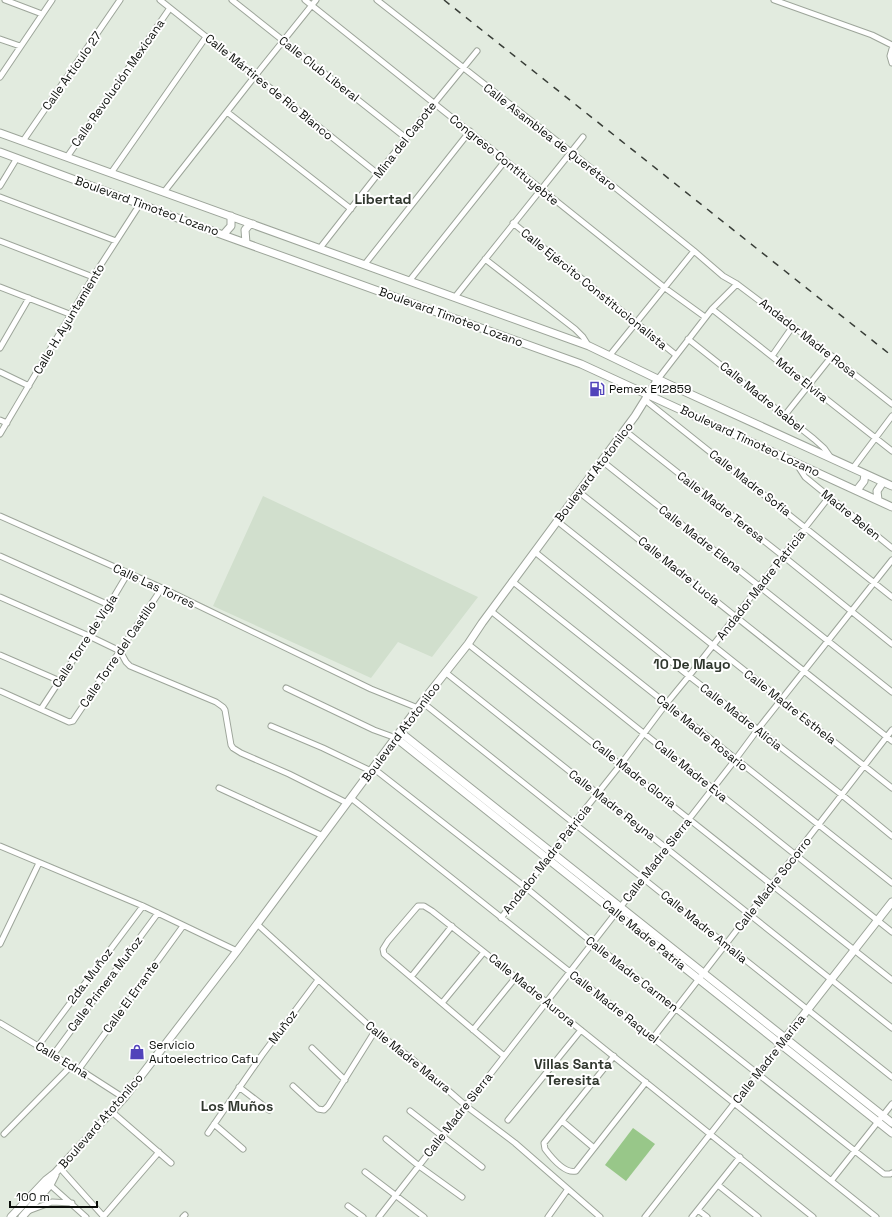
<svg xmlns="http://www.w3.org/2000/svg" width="892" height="1217" font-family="'Space Grotesk',sans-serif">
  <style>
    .built { fill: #d1dfcd }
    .green { fill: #98c789 }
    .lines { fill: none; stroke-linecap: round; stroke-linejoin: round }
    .street-casing { stroke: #9da59a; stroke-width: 7 }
    .secondary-casing { stroke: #9da59a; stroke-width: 9 }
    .street { stroke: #fff; stroke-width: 5 }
    .secondary { stroke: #fff; stroke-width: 7 }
    .rail { stroke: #383d37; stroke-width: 1.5; stroke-dasharray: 7 7; stroke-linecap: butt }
    .labels { text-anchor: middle; stroke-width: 4; stroke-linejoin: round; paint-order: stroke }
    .street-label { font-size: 12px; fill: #0b0e0a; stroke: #fff }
    .poi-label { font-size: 12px; fill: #0b0e0a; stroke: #fff; text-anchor: start }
    .quarter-label { font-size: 14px; font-weight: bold; fill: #30372e; stroke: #fff }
  </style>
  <rect width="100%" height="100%" fill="#e2ebdf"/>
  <path class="built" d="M263 496 478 597 432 657 398 642 371 678 213 606Z"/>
  <path class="green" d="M633 1128 655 1144 626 1181 605 1165Z"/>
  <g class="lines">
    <defs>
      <path id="street" d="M5 0 42 14
        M160 0 378 174
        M232 0 406 138
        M305 0 665 288 705 317
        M377 0 571 152 694 251 723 276 737 284 793 326 892 404
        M774 0 872 35 892 45
        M0 39 20 46
        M892 49 890 56 892 63
        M0 77 52 0
        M227 112 351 209
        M23 141 120 0
        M67 157 170 8
        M111 173 206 37
        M0 186 17 158
        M164 192 255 76 316 0
        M0 197 116 241
        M513 223 676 355
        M0 241 93 277
        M320 248 406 138 477 51
        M485 259 575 329 583 337 588 345
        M365 264 470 131
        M410 280 505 161
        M0 287 72 315
        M455 297 583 137
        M712 309 892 451
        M688 339 814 439 824 448 831 458
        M0 348 29 298
        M610 355 694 251
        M772 356 793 326
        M0 372 29 386
        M658 379 712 309 737 284
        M645 400 892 597
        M785 415 832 356
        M0 420 7 423
        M624 430 783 556 892 644
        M0 434 93 277 140 204
        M602 461 892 692
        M796 463 805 477 892 548
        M853 468 892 416
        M579 492 892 741
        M0 516 162 588 371 689 418 708
        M557 521 892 788
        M535 552 689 676 842 795 892 836
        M0 556 109 605
        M512 581 892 883
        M0 597 89 636 120 651 126 662 130 666 216 702 223 707 225 710 231 745 233 748 241 753 289 774 347 803
        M491 611 892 932
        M468 644 892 980
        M0 655 60 681
        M445 672 892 1028
        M286 688 374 730 396 738
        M0 691 69 722 73 721 162 588
        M422 702 892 1077
        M41 709 109 605 128 573
        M271 726 323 748 371 771
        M373 768 525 887 593 943 855 1151 884 1174H890L892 1173
        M219 788 323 836
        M351 798 653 1038 876 1217
        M0 846 143 906 237 951
        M501 918 552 853 574 823 621 764 666 704 689 676 829 497
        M257 924 375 1031 412 1059 466 1106 515 1143 600 1217
        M0 944 39 863
        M411 977 452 926
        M442 1003 484 952
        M0 1023 71 1066 79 1069 124 1098
        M473 1030 516 977
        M653 1038 892 730
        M38 1046 143 906
        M312 1048 345 1080
        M53 1055 158 913
        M504 1056 384 954 383 949 388 941 418 906H424L432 911 484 952 813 1217
        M614 1056 544 1143 545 1149C551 1157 565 1174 576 1171L646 1082
        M79 1069 183 926
        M293 1086 318 1109 324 1110 328 1106 375 1031
        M239 1087 269 1110
        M410 1111 482 1167
        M112 1112 171 1163
        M508 1120 581 1030
        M562 1121 594 1148
        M214 1124 243 1149
        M208 1133 262 1055 318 980
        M4 1134 71 1066
        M386 1139 419 1166 462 1197
        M60 1168 104 1217
        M365 1172 424 1217
        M831 1181 892 1104
        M48 1183 86 1217
        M718 1185 758 1217
        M348 1206 363 1217
        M698 1210 707 1217
        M28 1211 52 1202 72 1203
        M103 1217 159 1152
        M183 1217 185 1215
        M379 1217 735 760 758 729 892 560
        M548 1217 568 1189
        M645 1217 781 1044
        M692 1217 740 1157"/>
      <path id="secondary" d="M0 133 589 346 668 384 892 486
        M0 152 223 235 581 364 892 507
        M223 235 231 226V216
        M246 243 245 230 249 225 253 224
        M857 490 864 481 865 474
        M878 500 877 491 883 482
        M400 732 892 1123
        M396 738 892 1133
        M783 1041 892 902
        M11 1217 46 1180 55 1173 124 1098 237 951 422 702 468 644 482 623 635 416 658 379
        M22 1217 50 1185 55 1175"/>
    </defs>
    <use href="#street" class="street-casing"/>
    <use href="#secondary" class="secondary-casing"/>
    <use href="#street" class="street"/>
    <use href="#secondary" class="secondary"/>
    <path class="rail" d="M444 0 892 356"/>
  </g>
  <defs>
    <symbol id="fuel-bare" viewBox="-9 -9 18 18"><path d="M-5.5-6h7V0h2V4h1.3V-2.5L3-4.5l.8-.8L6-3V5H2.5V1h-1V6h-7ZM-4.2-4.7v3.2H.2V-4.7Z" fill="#5143ba" stroke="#fff" stroke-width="2.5" paint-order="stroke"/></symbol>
    <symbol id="shop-bare" viewBox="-9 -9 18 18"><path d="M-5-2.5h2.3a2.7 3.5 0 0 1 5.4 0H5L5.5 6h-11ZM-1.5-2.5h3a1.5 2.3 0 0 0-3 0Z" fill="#5143ba" stroke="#fff" stroke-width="2.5" paint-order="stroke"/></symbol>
  </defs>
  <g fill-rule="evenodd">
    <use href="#fuel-bare" x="586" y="378" width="22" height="22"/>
    <use href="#shop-bare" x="126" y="1041" width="22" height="22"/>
  </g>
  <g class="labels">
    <g class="street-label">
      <text transform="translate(319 69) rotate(38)" y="4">Calle Club Liberal</text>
      <text transform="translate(72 71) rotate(-55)" y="4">Calle Artículo 27</text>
      <text transform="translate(118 83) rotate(-55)" y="4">Calle Revolución Mexicana</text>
      <text transform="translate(269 87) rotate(39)" y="4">Calle Mártires de Río Blanco</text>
      <text transform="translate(550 137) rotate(38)" y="4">Calle Asamblea de Querétaro</text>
      <text transform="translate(405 140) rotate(-52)" y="4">Mina del Capote</text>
      <text transform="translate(504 160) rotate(39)" y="4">Congreso Contituyebte</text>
      <text transform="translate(147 206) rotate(20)" y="4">Boulevard Timoteo Lozano</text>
      <text transform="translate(594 289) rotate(39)" y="4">Calle Ejército Constitucionalista</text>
      <text transform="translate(451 317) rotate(20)" y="4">Boulevard Timoteo Lozano</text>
      <text transform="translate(69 319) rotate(-59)" y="4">Calle H. Ayuntamiento</text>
      <text transform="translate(808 338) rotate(38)" y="4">Andador Madre Rosa</text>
      <text transform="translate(802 380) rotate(39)" y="4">Mdre Elvira</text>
      <text transform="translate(762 397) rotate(39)" y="4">Calle Madre Isabel</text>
      <text transform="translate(750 441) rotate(25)" y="4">Boulevard Timoteo Lozano</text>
      <text transform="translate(594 472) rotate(-53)" y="4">Boulevard Atotonilco</text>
      <text transform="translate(750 483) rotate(38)" y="4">Calle Madre Sofía</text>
      <text transform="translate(721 507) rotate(38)" y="4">Calle Madre Teresa</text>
      <text transform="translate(851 515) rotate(39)" y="4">Madre Belen</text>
      <text transform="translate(700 539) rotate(38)" y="4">Calle Madre Elena</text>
      <text transform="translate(679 571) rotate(39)" y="4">Calle Madre Lucía</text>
      <text transform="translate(761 585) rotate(-52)" y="4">Andador Madre Patricia</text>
      <text transform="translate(154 586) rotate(25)" y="4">Calle Las Torres</text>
      <text transform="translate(85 641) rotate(-57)" y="4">Calle Torre de Vigía</text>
      <text transform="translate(118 654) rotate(-56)" y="4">Calle Torre del Castillo</text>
      <text transform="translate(790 707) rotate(38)" y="4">Calle Madre Esthela</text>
      <text transform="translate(741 717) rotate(38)" y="4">Calle Madre Alicia</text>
      <text transform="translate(401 732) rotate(-53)" y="4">Boulevard Atotonilco</text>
      <text transform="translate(702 733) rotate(39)" y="4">Calle Madre Rosario</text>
      <text transform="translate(691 771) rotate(39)" y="4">Calle Madre Eva</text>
      <text transform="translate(634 774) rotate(38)" y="4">Calle Madre Gloria</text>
      <text transform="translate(612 805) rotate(38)" y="4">Calle Madre Reyna</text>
      <text transform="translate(547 859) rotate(-52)" y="4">Andador Madre Patricia</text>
      <text transform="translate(657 860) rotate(-52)" y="4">Calle Madre Sierra</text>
      <text transform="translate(773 884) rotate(-52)" y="4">Calle Madre Socorro</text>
      <text transform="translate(704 927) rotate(39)" y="4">Calle Madre Amalia</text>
      <text transform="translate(644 935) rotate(39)" y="4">Calle Madre Patria</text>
      <text transform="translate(632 974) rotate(38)" y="4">Calle Madre Carmen</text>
      <text transform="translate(90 976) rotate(-53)" y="4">2da. Muñoz</text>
      <text transform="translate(105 984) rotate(-53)" y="4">Calle Primera Muñoz</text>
      <text transform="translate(532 990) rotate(39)" y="4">Calle Madre Aurora</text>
      <text transform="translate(131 997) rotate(-54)" y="4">Calle El Errante</text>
      <text transform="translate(614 1007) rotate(38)" y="4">Calle Madre Raquel</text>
      <text transform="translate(283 1027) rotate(-53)" y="4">Muñoz</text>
      <text transform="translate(408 1057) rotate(39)" y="4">Calle Madre Maura</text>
      <text transform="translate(769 1059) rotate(-52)" y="4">Calle Madre Marina</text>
      <text transform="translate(62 1060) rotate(31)" y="4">Calle Edna</text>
      <text transform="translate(458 1115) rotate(-52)" y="4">Calle Madre Sierra</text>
      <text transform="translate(101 1121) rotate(-49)" y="4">Boulevard Atotonilco</text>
    </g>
    <g class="poi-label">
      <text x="609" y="393">Pemex E12859</text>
      <text x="149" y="1049">Servicio<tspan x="149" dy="14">Autoelectrico Cafu</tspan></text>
    </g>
    <g class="quarter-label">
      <text x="383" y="204">Libertad</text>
      <text x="692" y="669">10 De Mayo</text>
      <text x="573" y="1069">Villas Santa<tspan x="573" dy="16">Teresita</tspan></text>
      <text x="237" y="1111">Los Muños</text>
    </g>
  </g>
  <path d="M10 1201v6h87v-6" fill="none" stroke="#0b0e0a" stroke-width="2"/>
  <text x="16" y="1201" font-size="12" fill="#0b0e0a" stroke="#ffffff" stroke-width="3" paint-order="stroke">100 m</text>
</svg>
